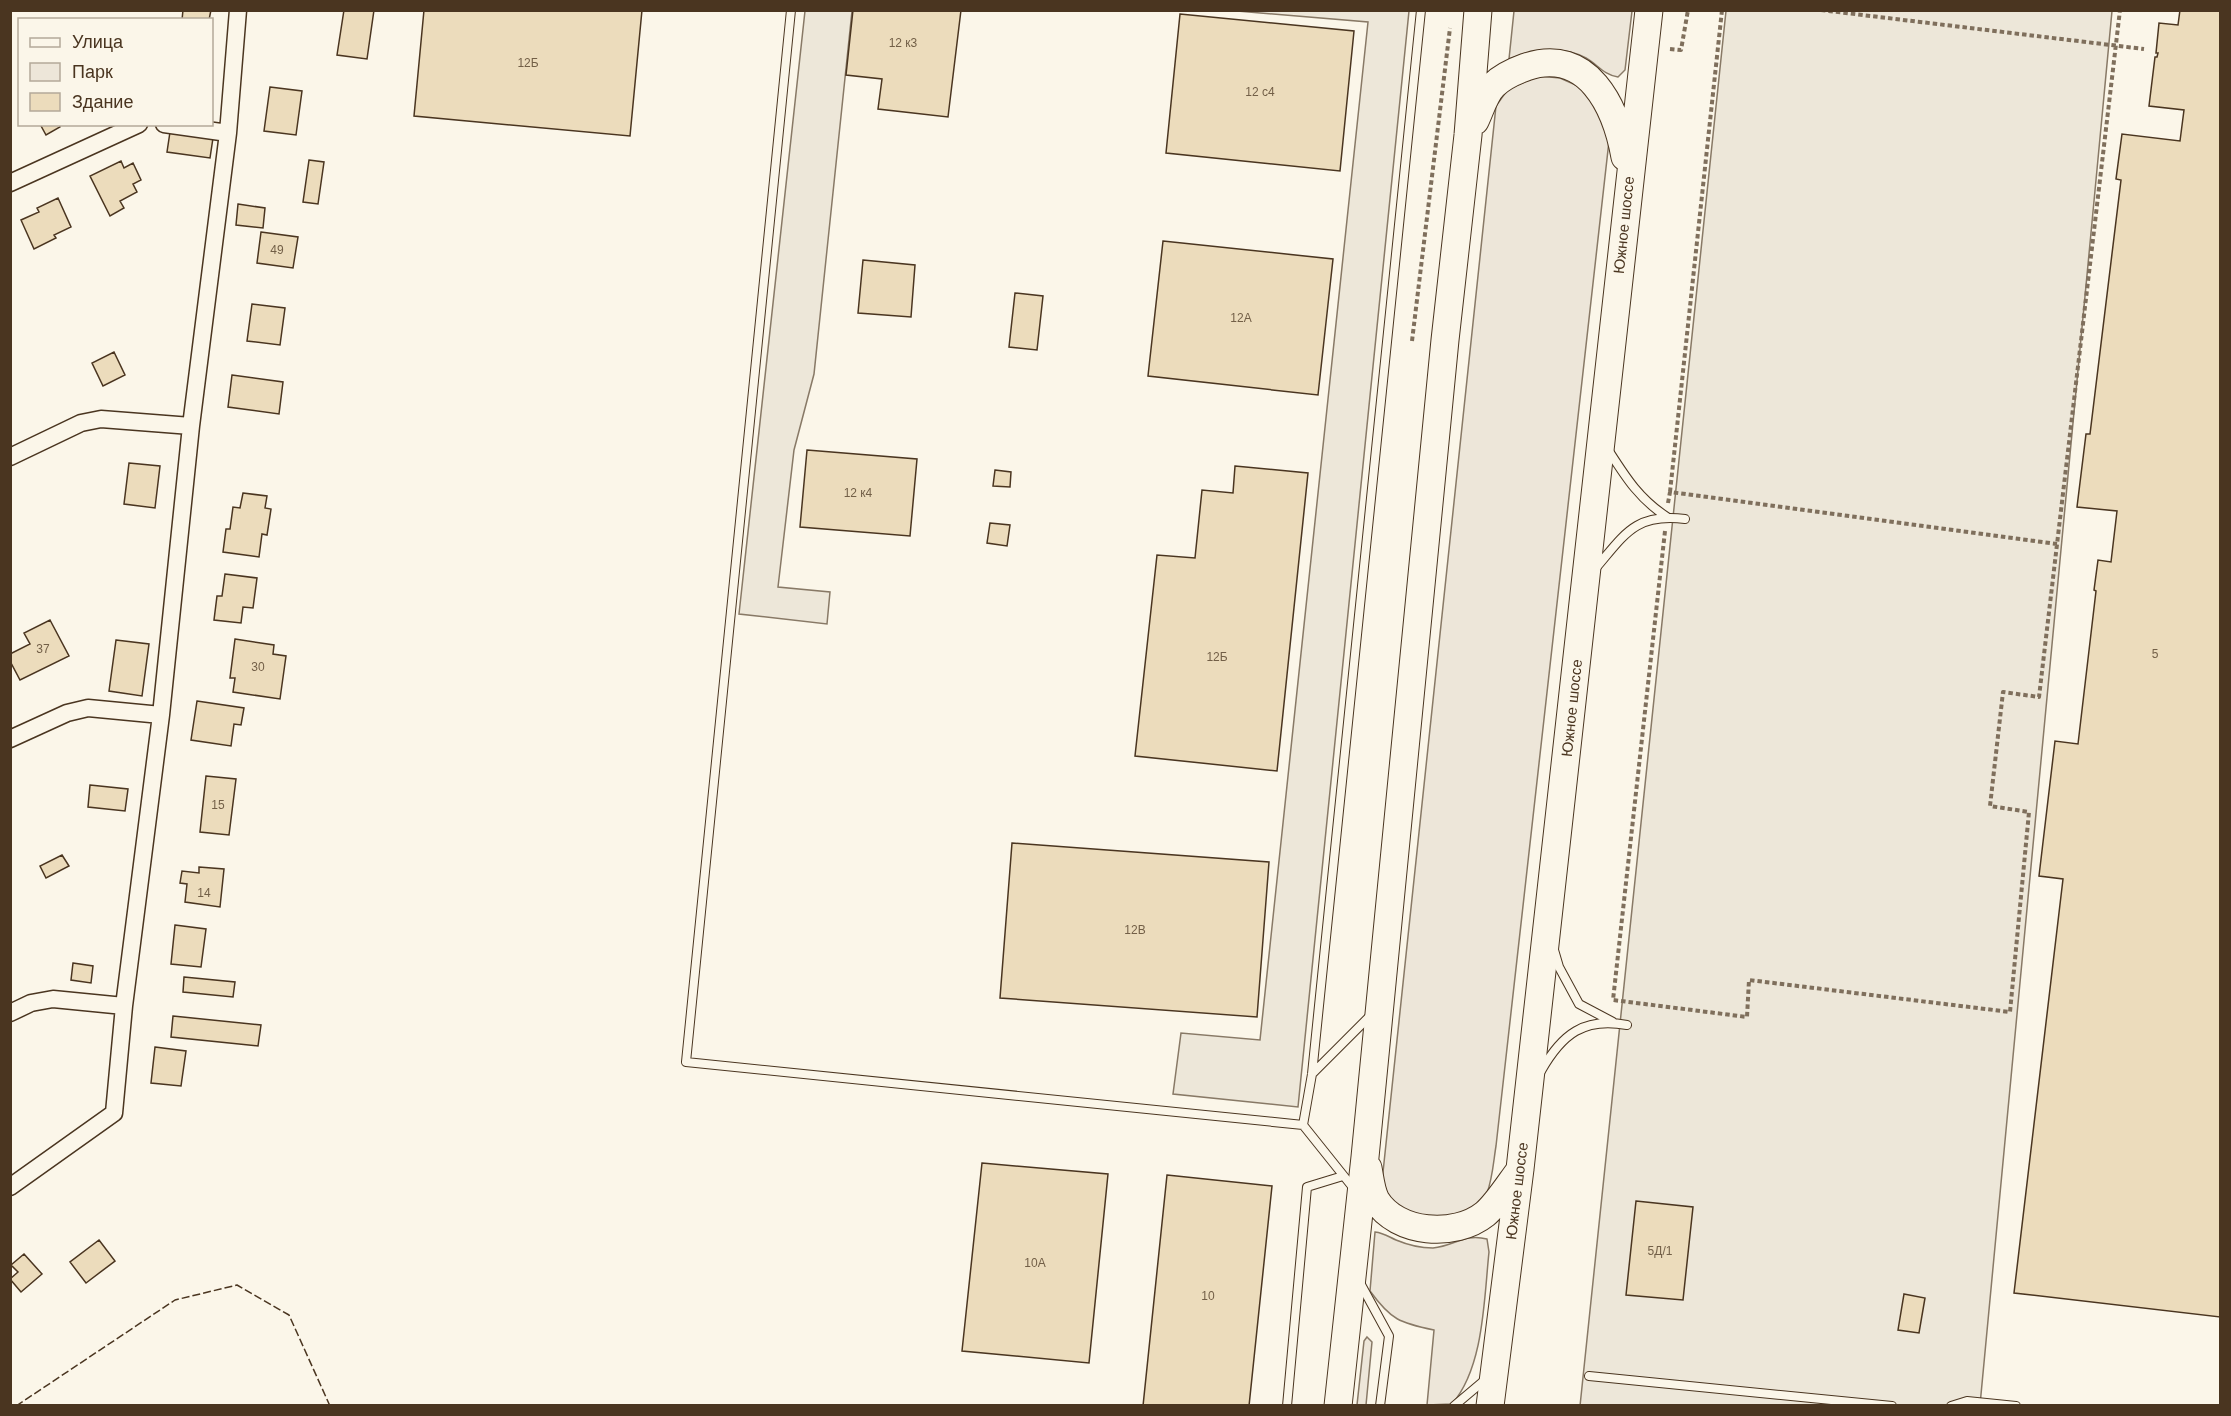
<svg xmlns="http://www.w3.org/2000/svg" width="2231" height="1416" font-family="Helvetica,sans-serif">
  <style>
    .green { fill: #ede6d9; stroke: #887966; stroke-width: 1.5 }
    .parking { fill: #ede7d9; stroke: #887966; stroke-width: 1.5 }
    .building { fill: #ecdcbc; stroke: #4a3520; stroke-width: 1.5 }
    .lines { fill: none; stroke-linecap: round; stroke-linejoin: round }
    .lane-casing { stroke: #4a3520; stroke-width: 10 }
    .street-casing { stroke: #4a3520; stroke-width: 19 }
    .primary-casing { stroke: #4a3520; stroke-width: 29 }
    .path { stroke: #7f6f5c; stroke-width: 4; stroke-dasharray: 4.5 3; stroke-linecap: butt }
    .lane { stroke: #fbf6e9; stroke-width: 8 }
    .street { stroke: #fbf6e9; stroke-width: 16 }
    .primary { stroke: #fbf6e9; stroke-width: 27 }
    .fence { stroke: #4a3520; stroke-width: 1.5; stroke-dasharray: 8 3; stroke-linecap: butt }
    .labels { text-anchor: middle; stroke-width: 4.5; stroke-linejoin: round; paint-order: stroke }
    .number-label { font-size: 12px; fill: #725f47 }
    .street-label { font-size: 15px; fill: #4a3520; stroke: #fbf6e9 }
  </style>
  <rect width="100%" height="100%" fill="#fbf6e9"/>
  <path class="green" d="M1514 11H1632L1625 70 1618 77C1604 75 1598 65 1586 58 1562 45 1533 50 1509 59Z
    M1539 76 1560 78 1587 90 1606 115 1609 141 1496 1146C1492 1169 1492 1209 1464 1216 1447 1221 1428 1220 1411 1222L1381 1191 1496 106 1508 89Z
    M1375 1232C1384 1233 1389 1237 1396 1240 1408 1245 1421 1248 1433 1248 1455 1246 1464 1233 1487 1239L1489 1252C1484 1299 1484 1367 1452 1404L1427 1405 1434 1330C1400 1323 1391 1320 1370 1291Z
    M1367 1337 1372 1342 1366 1405H1357L1364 1341Z"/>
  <path class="parking" d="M805 11H852L814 374 794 450 778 587 830 592 827 624 739 614Z
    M1237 11H1409L1298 1107 1173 1094 1181 1033 1260 1040 1368 22Z
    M1726 11H2112L1980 1405 1580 1406Z"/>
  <path class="building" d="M183 10H211L209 20H182Z
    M344 10H374L367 59 337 55Z
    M424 10H642L630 136 414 116Z
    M853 10H961L948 117 878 109 882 79 846 75Z
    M2180 10H2220V1317L2014 1293 2063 879 2039 876 2055 741 2078 744 2096 591 2094 590 2098 560 2111 562 2117 511 2077 507 2086 434H2090L2121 180 2116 179 2122 134 2180 141 2184 110 2149 106 2155 57H2157L2158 53H2156L2159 23 2178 25Z
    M1180 14 1354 31 1340 171 1166 153Z
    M270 87 302 91 296 135 264 131Z
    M40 124H59L60 127 46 135Z
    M170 132 213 138 210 158 167 152Z
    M309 160 324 162 318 204 303 202Z
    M121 161 124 168 133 163 141 180 133 184 137 192 120 201 124 208 110 216 90 176Z
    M58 198 71 227 54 235 56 238 34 249 21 220 39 212 37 208Z
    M238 204 265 208 263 228 236 225Z
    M261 232 298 237 293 268 257 263Z
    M1163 241 1333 259 1318 395 1148 376Z
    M863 260 915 265 911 317 858 313Z
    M1015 293 1043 296 1037 350 1009 347Z
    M252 304 285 308 280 345 247 341Z
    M114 352 125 375 103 386 92 363Z
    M232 375 283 382 279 414 228 407Z
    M807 450 917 459 910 536 800 527Z
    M129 463 160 466 155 508 124 504Z
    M1235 466 1308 473 1277 771 1135 756 1157 555 1195 558 1202 490 1233 493Z
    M995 470 1011 472 1010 487 993 486Z
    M243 493 267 496 265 508 271 509 267 535 262 534 259 557 223 552 226 529H230L233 507 240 508Z
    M990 523 1010 525 1007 546 987 543Z
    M225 574 257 578 253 608 243 607 241 623 214 620 217 596H222Z
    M50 620 69 656 20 680 10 661V654L30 644 24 633Z
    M235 639 274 645 273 654 286 656 280 699 233 692 235 678H230Z
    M116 640 149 644 142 696 109 691Z
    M197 701 244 708 241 725 234 724 231 746 191 740Z
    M206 776 236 779 229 835 200 832Z
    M90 785 128 789 125 811 88 807Z
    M1012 843 1269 862 1257 1017 1000 998Z
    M62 855 69 866 46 878 40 866Z
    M199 867 224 869 220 907 185 902 187 884 180 883 182 871 199 873Z
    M175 925 206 929 201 967 171 964Z
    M73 963 93 966 91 983 71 980Z
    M184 977 235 982 233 997 183 992Z
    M173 1016 261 1025 258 1046 171 1037Z
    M155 1047 186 1051 181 1086 151 1083Z
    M982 1163 1108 1174 1089 1363 962 1351Z
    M1167 1175 1272 1186 1249 1406H1143Z
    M1636 1201 1693 1207 1683 1300 1626 1295Z
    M99 1240 115 1261 86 1283 70 1262Z
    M24 1254 42 1274 21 1292 10 1279 18 1272 11 1265Z
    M1904 1294 1925 1298 1919 1333 1898 1330Z"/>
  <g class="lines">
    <defs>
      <path id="lane" d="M791 10 686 1062 1303 1125 1355 1190
        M1607 448C1625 476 1638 498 1667 517
        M1595 569C1625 534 1635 513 1685 519
        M1554 950 1559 967 1579 1004 1613 1022
        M1541 1071C1562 1034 1584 1017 1627 1025
        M1312 1074 1372 1014
        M1303 1125 1312 1074 1421 10
        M1359 1281 1389 1336 1380 1406
        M1589 1376 1892 1406
        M1287 1406 1307 1187 1343 1176
        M1454 1406 1486 1379
        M1951 1406 1967 1401 2016 1406"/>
      <path id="street" d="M164 124 228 133
        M10 183 139 124
        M10 457 81 423 101 419 191 426
        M10 739 67 713 88 708 161 715
        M10 1013 31 1003 53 999 124 1006
        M10 1187 114 1113 124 1006 161 715 191 426 228 133 238 10"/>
      <path id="primary" d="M1475 121C1480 111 1485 93 1494 85 1502 77 1515 71 1526 67 1588 46 1616 107 1625 157
        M1368 1168C1370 1178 1371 1191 1376 1200 1397 1234 1455 1238 1485 1214 1497 1204 1510 1183 1520 1170
        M1338 1406 1365 1157 1445 340 1468 135 1478 10
        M1490 1406 1520 1169 1649 10"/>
    </defs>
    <use href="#lane" class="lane-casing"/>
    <use href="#street" class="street-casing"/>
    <use href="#primary" class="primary-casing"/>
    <path class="path" d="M1821 10 2144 49
      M1670 49 1681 50 1688 10
      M1412 341 1450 28
      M1670 492 1722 10
      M1668 503 1670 492 2057 544
      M1665 531 1613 1000 1747 1017 1749 980 2010 1012 2029 812 1990 806 2003 692 2039 697 2120 10"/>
    <use href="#lane" class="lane"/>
    <use href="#street" class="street"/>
    <use href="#primary" class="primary"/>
    <path class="fence" d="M16 1406 175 1300 237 1285 289 1315 330 1406"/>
  </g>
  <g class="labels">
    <g class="number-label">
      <text x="903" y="47">12 к3</text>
      <text x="528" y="67">12Б</text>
      <text x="1260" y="96">12 с4</text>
      <text x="277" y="254">49</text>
      <text x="1241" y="322">12А</text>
      <text x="858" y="497">12 к4</text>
      <text x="43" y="653">37</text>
      <text x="2155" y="658">5</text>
      <text x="1217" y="661">12Б</text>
      <text x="258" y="671">30</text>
      <text x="218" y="809">15</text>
      <text x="204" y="897">14</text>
      <text x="1135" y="934">12В</text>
      <text x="1660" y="1255">5Д/1</text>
      <text x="1035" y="1267">10А</text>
      <text x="1208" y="1300">10</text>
    </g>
    <g class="street-label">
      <text transform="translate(1624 225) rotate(-84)" y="5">Южное шоссе</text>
      <text transform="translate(1572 708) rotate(-84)" y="5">Южное шоссе</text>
      <text transform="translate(1517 1191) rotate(-83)" y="5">Южное шоссе</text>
    </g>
  </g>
  <rect width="2231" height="1416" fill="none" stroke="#4a3520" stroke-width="24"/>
  <rect x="18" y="18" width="195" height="108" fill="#fbf6e9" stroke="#b4a999" stroke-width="1.5"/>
  <rect x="30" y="38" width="30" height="9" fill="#fbf6e9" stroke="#b4a999" stroke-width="1.5"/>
  <text x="72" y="48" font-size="18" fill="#4a3520">Улица</text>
  <rect x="30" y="63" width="30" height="18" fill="#ede6d9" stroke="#b4a999" stroke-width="1.5"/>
  <text x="72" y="78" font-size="18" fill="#4a3520">Парк</text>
  <rect x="30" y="93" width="30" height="18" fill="#ecdcbc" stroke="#b4a999" stroke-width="1.5"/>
  <text x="72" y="108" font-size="18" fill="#4a3520">Здание</text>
</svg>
